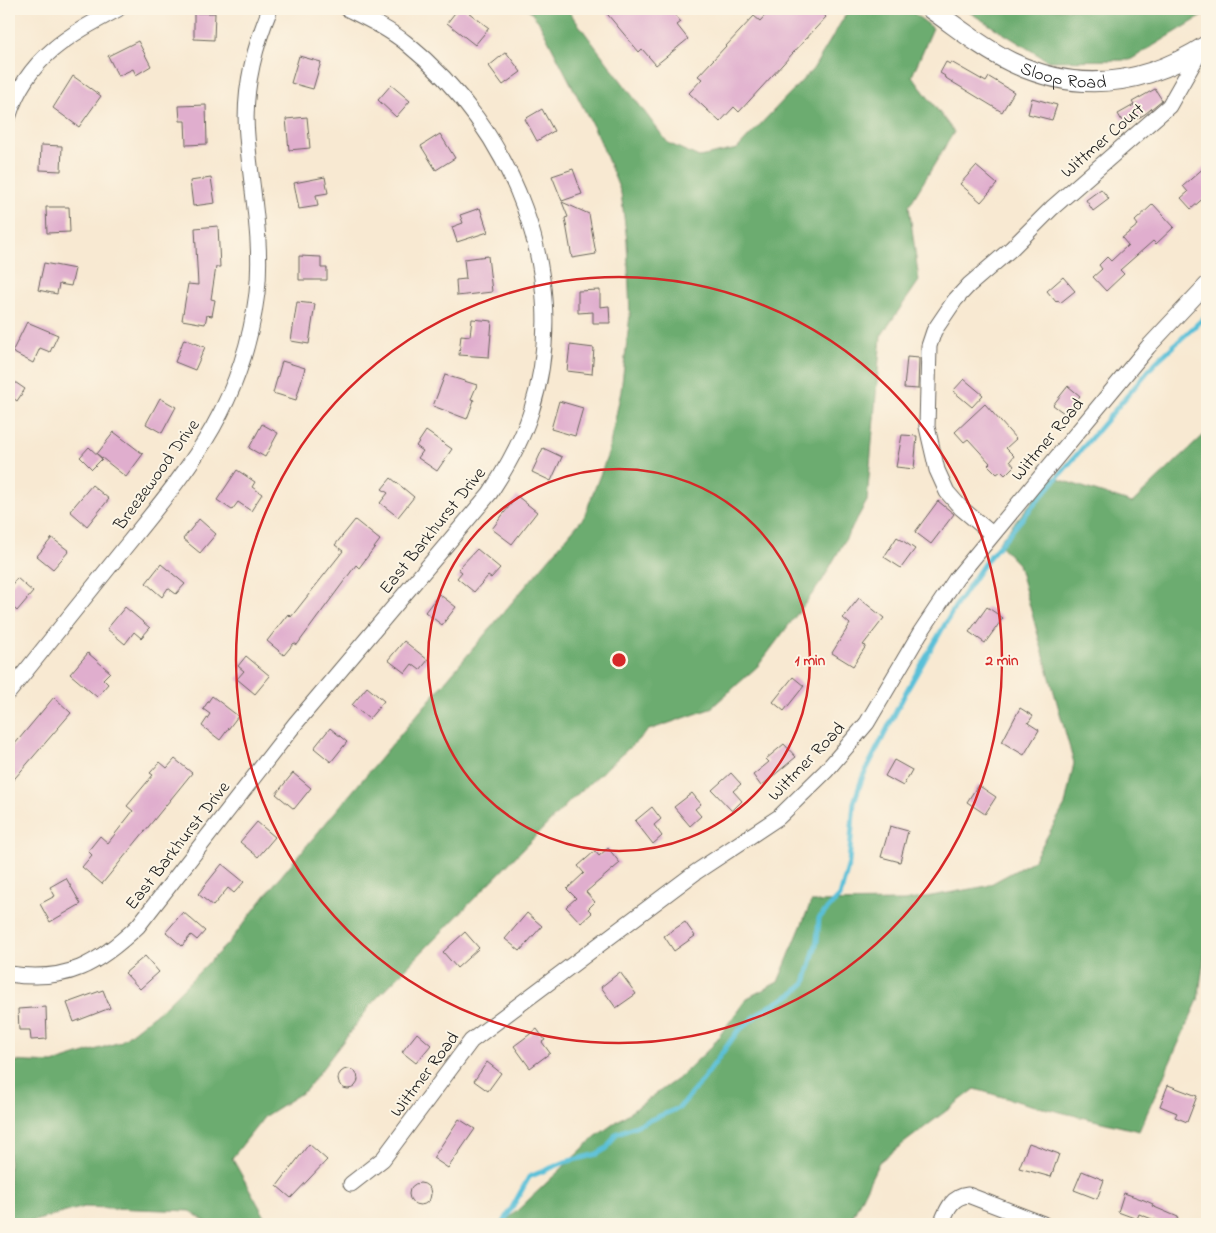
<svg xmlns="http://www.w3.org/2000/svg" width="1216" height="1233" font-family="'Indie Flower',sans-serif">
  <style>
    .forest { fill: #6cac6f; stroke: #446446 }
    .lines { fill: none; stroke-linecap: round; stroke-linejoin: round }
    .stream { stroke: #5ac0d8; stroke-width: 5 }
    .building { fill: #e0aece }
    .minor-casing { stroke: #69645c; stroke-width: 17 }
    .tertiary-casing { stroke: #69645c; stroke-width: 21 }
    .minor { stroke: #fff; stroke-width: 15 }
    .tertiary { stroke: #fff; stroke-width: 19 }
    .ring { fill: none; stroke: #d62828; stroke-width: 2.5 }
    .labels { text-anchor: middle; stroke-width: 4; stroke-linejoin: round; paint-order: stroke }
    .street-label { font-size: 18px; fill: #1c1c1c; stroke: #fcf5e5 }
    .centre { fill: #d62828; stroke: #fcf5e5; stroke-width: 2.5 }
    .ring-label { font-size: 15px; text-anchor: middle; font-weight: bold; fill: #d62828; stroke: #fcf5e5; stroke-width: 4; stroke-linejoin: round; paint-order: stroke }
  </style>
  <rect width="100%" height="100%" fill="#fcf5e5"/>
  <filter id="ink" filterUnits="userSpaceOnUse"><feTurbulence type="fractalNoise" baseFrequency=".02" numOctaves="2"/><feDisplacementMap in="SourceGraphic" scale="10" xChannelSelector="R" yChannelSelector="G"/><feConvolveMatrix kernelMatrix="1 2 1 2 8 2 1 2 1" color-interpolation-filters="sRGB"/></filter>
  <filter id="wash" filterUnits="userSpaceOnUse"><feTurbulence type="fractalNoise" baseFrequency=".0096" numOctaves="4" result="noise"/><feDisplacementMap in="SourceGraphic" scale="20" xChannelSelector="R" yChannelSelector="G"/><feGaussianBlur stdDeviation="1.12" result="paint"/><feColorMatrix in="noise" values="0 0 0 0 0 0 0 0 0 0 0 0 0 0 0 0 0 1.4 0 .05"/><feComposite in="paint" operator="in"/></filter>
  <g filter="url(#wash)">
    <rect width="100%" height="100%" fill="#f8e9d2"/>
    <path class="forest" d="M528 9H567L668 143 699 157 737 149 813 69 849 9H908L933 28 912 76 954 132 909 206 919 281 881 336 867 501 822 581 758 666 710 709 649 730 572 799 373 1002 306 1090 265 1116 232 1158 269 1224H209L190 1211 84 1207 23 1224H9V1061L53 1063 120 1042 164 1007 230 941 276 882 584 517 608 454 621 391 630 315 627 241 621 193 599 138 539 22Z
      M964 9H1207V13L1130 60 1048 61Z
      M1207 432V939L1198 1000 1139 1131 1027 1104 975 1089 879 1162 849 1224H503L595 1137 680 1077 712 1046 747 998 778 982 811 902 904 901 987 886 1033 861 1065 805 1074 763 1018 564 998 543 1052 477 1132 503Z"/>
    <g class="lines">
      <path class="stream" d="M503 1224 529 1177 565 1162 597 1154 607 1148 616 1134 679 1108 702 1081 737 1032 762 1011 794 993 805 983 817 941 819 918 840 896 849 863 854 802 863 776 907 690 955 607 986 561 1156 362 1207 315"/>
    </g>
    <g id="blocks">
      <path class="building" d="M458 9H464L489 28 475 45 447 23Z
        M603 9H670L681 22 677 25 688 39 656 65 642 49 639 52Z
        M771 9H818L826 17 739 112 734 107 720 122 689 93 702 79 698 76 754 16 760 21Z
        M194 13H215L214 40 194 39Z
        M138 41 151 66 136 75 133 69 118 76 108 56Z
        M506 52 521 72 503 85 489 66Z
        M299 56 321 62 313 89 291 83Z
        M946 62 950 64 951 62 986 82 989 77 1014 92 1002 112 944 77 945 76 940 73Z
        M73 76 101 96 79 127 53 108Z
        M391 85 410 101 396 117 378 100Z
        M1155 89 1162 100 1145 114 1125 126 1118 114 1134 105 1132 102Z
        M1032 98 1057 105 1052 120 1028 114Z
        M206 105 207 144 186 145 185 121H180L179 106Z
        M542 109 554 131 537 141 525 119Z
        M307 117 310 148 289 150 286 119Z
        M440 134 455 158 436 170 421 146Z
        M41 145 62 146 61 171 40 170Z
        M1207 165V195L1191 209 1181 198 1188 192 1183 186Z
        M976 166 997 184 981 202 960 184Z
        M573 169 582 194 562 201 552 176Z
        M325 177 328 193 316 195 318 206 299 209 294 183Z
        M211 178 215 203 193 206 190 181Z
        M1101 189 1109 199 1093 211 1086 200Z
        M562 202 589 214 596 254 572 258 565 218 568 217Z
        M1153 204 1174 227 1156 244 1153 241 1120 270 1124 274 1106 291 1093 277 1102 269 1099 265 1107 257 1111 261 1128 245 1122 238 1138 225 1135 221Z
        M46 207H69L70 232 47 233Z
        M480 208 488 232 457 242 452 227 463 223 460 215Z
        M218 226 220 267H216L211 299 215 300 212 316 207 315 205 324 182 320 188 284 198 285 195 228Z
        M299 256 321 257V268H327V280H299Z
        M488 256 492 292 457 296 456 280 466 279 464 259Z
        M44 263 75 269 71 286 59 284 57 294 38 290Z
        M1063 277 1075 291 1060 303 1058 300 1056 302 1047 291Z
        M600 290V307L609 306 610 323H593V312L578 313V291Z
        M297 302 315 304 309 344 291 341Z
        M472 319 492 321 489 357 459 355 461 335 470 336Z
        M27 322 58 335 50 352 40 348 33 363 12 352Z
        M184 339 205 347 195 370 175 362Z
        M570 345 594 348 592 374 567 371Z
        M907 357 919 358 918 389 904 388Z
        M282 361 305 368 296 400 273 393Z
        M445 375 477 385 471 399 474 400 467 419 433 406Z
        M9 378 25 389 17 401 9 395Z
        M964 379 983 395 972 407 953 391Z
        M1068 386 1080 396 1073 404 1076 406 1068 416 1053 405Z
        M160 398 176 407 162 433 146 424Z
        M559 401 583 408 575 436 551 429Z
        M985 404 1016 439 1006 448 1014 456 1010 461 1014 466 1005 475 1001 471 997 474 988 465 990 463 968 439 964 442 955 432Z
        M262 424 278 433 265 457 249 448Z
        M426 431 452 449 437 471 418 458 423 451 416 446Z
        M114 432 143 454 126 477 97 454Z
        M902 435 917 436 914 469 896 467Z
        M89 447 102 459 92 469 80 457Z
        M543 448 562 457 551 481 532 472Z
        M237 470 255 482 252 487 262 494 251 511 238 502 232 510 217 500Z
        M391 478 414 497 398 517 380 503 388 493 382 489Z
        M92 485 109 499 87 526 70 511Z
        M517 496 537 512 512 544 492 529Z
        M938 501 954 514 931 544 915 532Z
        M199 519 216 534 200 553 183 539Z
        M355 520 380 540 359 568 356 565 297 645 294 643 284 655 267 641 288 614 291 617 343 551 335 545Z
        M897 537 915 549 901 568 884 557Z
        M52 538 69 551 53 569 37 556Z
        M477 549 500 568 491 578 488 576 474 592 457 578 462 572 458 569Z
        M161 564 185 584 176 594 168 588 162 597 146 583Z
        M17 578 33 592 17 611 9 604V588Z
        M439 594 456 607 442 625 425 612Z
        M859 598 884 618 863 645 866 646 853 666 832 653 850 624 843 618Z
        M125 607 150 628 141 638 134 632 125 644 107 629Z
        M987 607 1003 618 985 643 969 632Z
        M404 641 428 660 420 670 412 664 405 673 388 660Z
        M88 653 110 672 103 679 108 684 97 697 70 674Z
        M246 656 270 676 255 694 237 679 244 671 238 666Z
        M793 677 804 686 784 711 773 702Z
        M367 687 384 701 369 719 352 705Z
        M212 696 238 716 220 740 202 726 210 714 203 709Z
        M54 697 71 713 9 785V751Z
        M1020 708 1033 716 1028 723 1039 730 1024 755 1002 742Z
        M330 728 347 742 331 762 314 748Z
        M784 744 796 757 761 786 753 775 769 762 766 759Z
        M175 759 192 773 102 884 82 867 92 855 88 851 100 836 108 843 133 811 127 806 153 775 150 773 160 762 167 768Z
        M894 760 912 770 903 786 885 776Z
        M293 773 311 788 294 809 276 794Z
        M731 773 741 784 733 791 742 801 732 811 712 790Z
        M978 785 996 797 985 814 967 802Z
        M692 793 701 804 695 809 701 816 690 826 674 807Z
        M652 807 661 819 654 825 662 836 653 844 635 821Z
        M257 822 275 837 258 857 240 842Z
        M890 826 908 831 900 862 881 857Z
        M608 848 620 863 586 892 595 902 588 909 592 913 581 923 566 907 576 898 567 889 584 873 578 866 595 851 599 856Z
        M222 864 244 882 234 893 228 888 213 906 198 894Z
        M66 878 81 904 50 922 40 904 55 896 50 887Z
        M183 912 205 931 197 940 191 935 182 946 166 932Z
        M527 913 542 926 520 951 505 939Z
        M685 922 695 936 674 951 664 936Z
        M465 932 479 948 457 968 443 952Z
        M145 956 159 972 140 989 125 973Z
        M620 972 636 994 616 1008 601 987Z
        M103 990 110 1008 74 1022 67 1003Z
        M46 1007 47 1039 31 1040 30 1030H19L18 1009Z
        M537 1029 545 1040 542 1042 550 1053 530 1068 514 1046Z
        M417 1033 431 1045 416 1063 402 1052Z
        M487 1062 501 1073 488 1091 474 1081Z
        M338 1079a10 10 0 1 1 20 0a10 10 0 1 1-20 0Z
        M1168 1085 1197 1096 1187 1122 1175 1117 1177 1113 1160 1106Z
        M459 1119 475 1129 448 1168 433 1158Z
        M1029 1143 1059 1154 1051 1177 1019 1168Z
        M309 1144 327 1160 291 1198 277 1186Z
        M1082 1171 1104 1180 1097 1199 1074 1190Z
        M409 1194a11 11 0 1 1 22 0a11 11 0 1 1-22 0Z
        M1124 1193 1144 1200 1153 1204 1152 1206 1178 1217 1175 1224H1165L1139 1214 1137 1219 1118 1212Z"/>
    </g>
  </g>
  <g filter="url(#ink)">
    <use href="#blocks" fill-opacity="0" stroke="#69645c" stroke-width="1"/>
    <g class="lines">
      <defs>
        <path id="minor" d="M9 115C27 58 69 35 118 9
          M992 534 961 508 947 492 937 470 927 427 929 346 934 331 955 300 969 285 1011 249 1052 208 1169 106 1202 48
          M9 692C47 645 84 598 122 551 190 467 243 406 257 293 263 240 251 189 247 136 243 94 254 48 270 9
          M9 974C67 983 98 964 138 926L295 724 490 493C507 467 522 441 531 412 574 277 513 129 406 43 389 29 368 19 348 9
          M351 1184 383 1159 471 1041 696 872 779 817 826 771 867 723 920 633 956 579 1148 347 1207 284
          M941 1224C947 1210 951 1197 968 1195L1043 1224"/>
        <g id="tertiary">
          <path id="s1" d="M931 9C957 27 982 48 1011 62 1080 95 1145 85 1207 45"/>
        </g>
      </defs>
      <use href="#minor" class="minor-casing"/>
      <use href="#tertiary" class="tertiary-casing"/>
      <use href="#minor" class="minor"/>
      <use href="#tertiary" class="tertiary"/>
    </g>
  </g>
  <g class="ring">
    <circle cx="619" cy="660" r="191"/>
    <circle cx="619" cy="660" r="383"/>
  </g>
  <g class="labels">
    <g class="street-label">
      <text dy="6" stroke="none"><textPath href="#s1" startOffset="151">Sloop Road</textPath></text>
      <text transform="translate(1102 140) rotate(-41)" y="6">Wittmer Court</text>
      <text transform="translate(1047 439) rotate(-50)" y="6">Wittmer Road</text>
      <text transform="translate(156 474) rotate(-54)" y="6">Breezewood Drive</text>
      <text transform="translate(432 530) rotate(-51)" y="6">East Barkhurst Drive</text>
      <text transform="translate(806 761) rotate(-46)" y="6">Wittmer Road</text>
      <text transform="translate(177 845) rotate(-52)" y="6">East Barkhurst Drive</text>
      <text transform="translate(424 1074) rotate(-53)" y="6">Wittmer Road</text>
    </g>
  </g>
  <circle cx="619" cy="660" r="8" class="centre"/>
  <g class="ring-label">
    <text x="810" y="665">1 min</text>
    <text x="1002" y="665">2 min</text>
  </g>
  <rect width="1216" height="1233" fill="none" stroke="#fcf5e5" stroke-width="30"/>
</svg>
